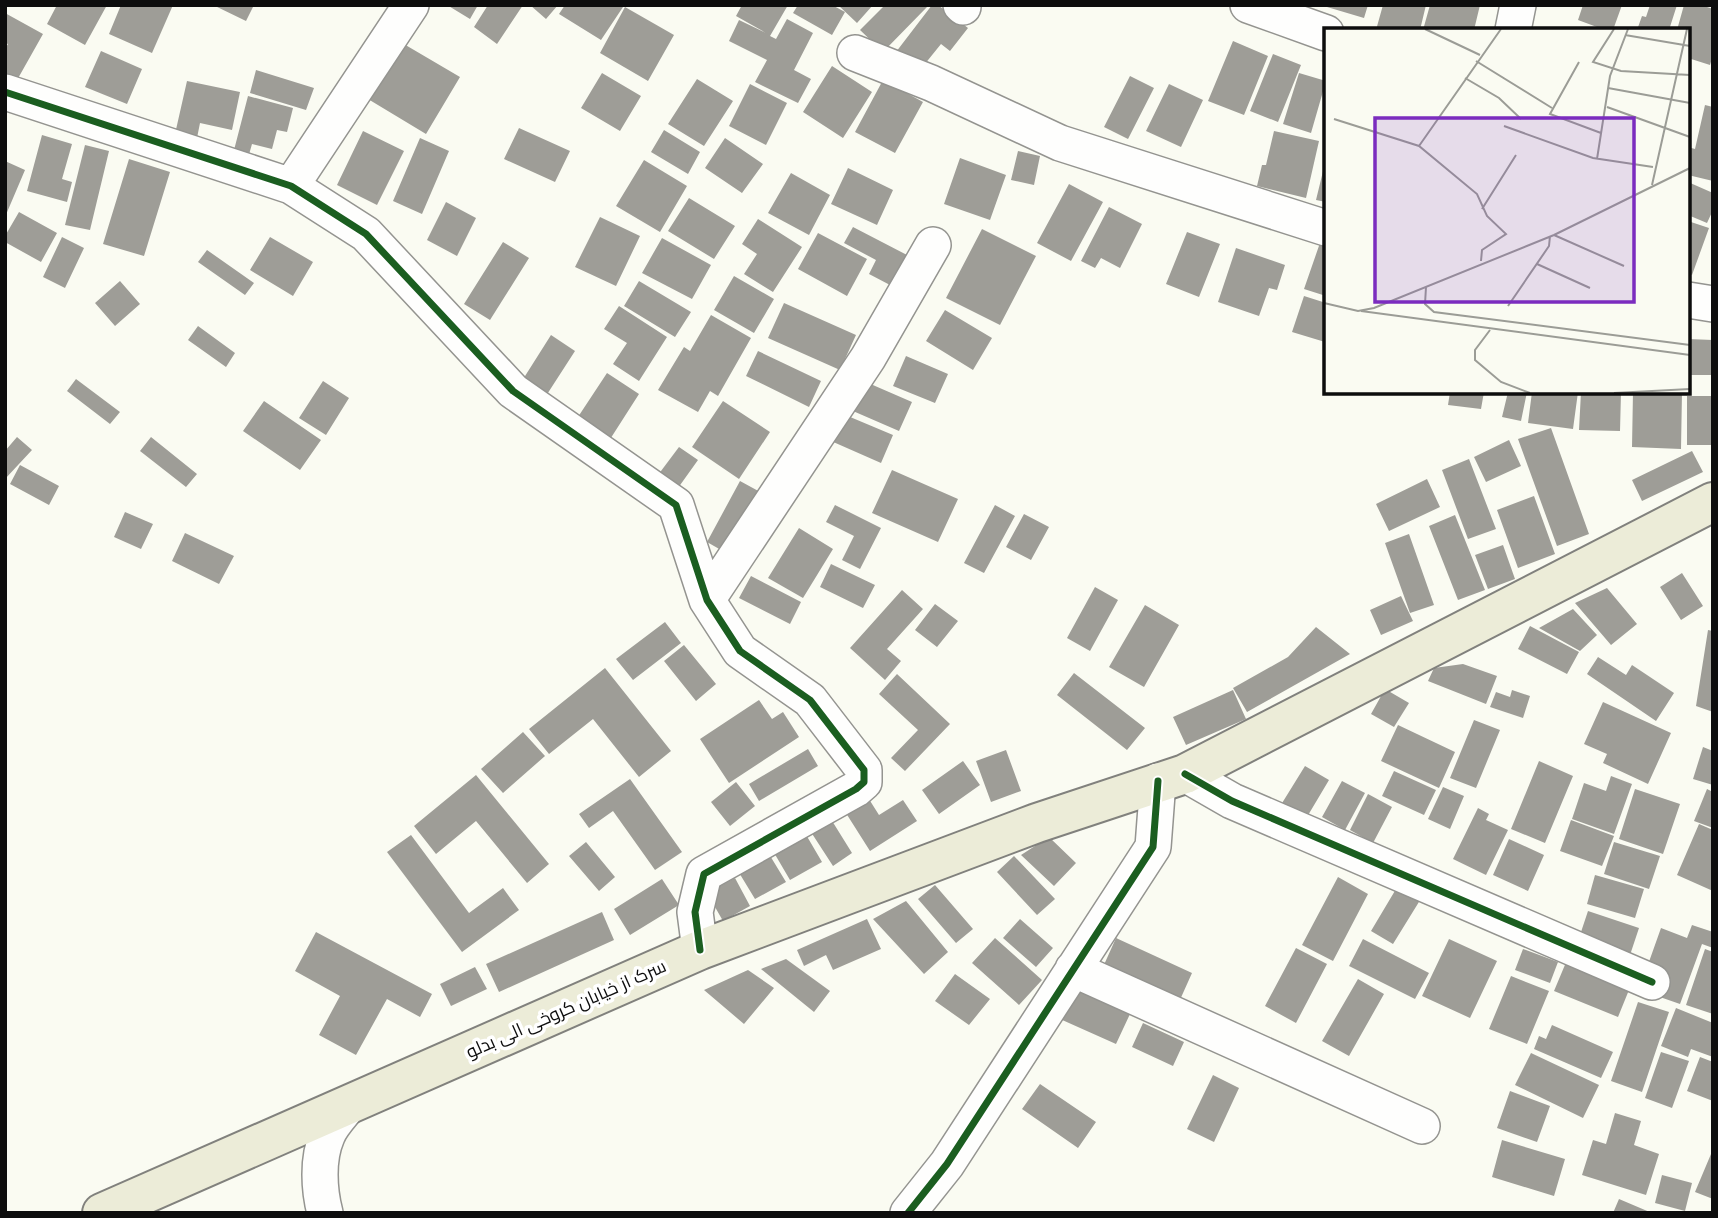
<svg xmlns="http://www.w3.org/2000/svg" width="1718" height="1218" font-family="'Times New Roman',Cairo,serif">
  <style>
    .building { fill: #9e9d97 }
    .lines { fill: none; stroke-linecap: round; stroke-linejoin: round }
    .minor-casing { stroke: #949490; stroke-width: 38 }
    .major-casing { stroke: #81817d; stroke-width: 42 }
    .minor { stroke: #fefefd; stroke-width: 35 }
    .major { stroke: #ececd8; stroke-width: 38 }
    .cycleway-casing { stroke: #fff; stroke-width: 11 }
    .cycleway { stroke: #1b5e20; stroke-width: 7 }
    .labels { text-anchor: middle; stroke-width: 7; stroke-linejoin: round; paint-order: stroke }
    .street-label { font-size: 18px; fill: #0d0d0d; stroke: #fff }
    .inset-road { fill: none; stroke: #9b9c96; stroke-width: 2 }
    .view { fill: #7b2cbf; fill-opacity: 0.15; stroke: #7b2cbf; stroke-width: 3.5 }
    .inset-edge { fill: none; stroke: #0d0d0d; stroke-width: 3.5 }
  </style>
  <rect width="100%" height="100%" fill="#fafbf2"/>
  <path class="building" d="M57 5H107L85 45 47 24Z
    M121 5H173L152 53 109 34Z
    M213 5H254L246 21Z
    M447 5H478L470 19Z
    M488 5H523L497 44 474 27Z
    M530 5H558L546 19Z
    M565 5H619L623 7 601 40 559 14Z
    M742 5H788L770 36 776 39 787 19 813 33 794 70 811 79 798 103 755 82 767 60 729 41 739 20 766 33 736 16Z
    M798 5H832L845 12 832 35 793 13Z
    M838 5H873L857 23Z
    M885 5H925L927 7 883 52 860 30Z
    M932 5H938L968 28 950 51 941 44 920 70 896 52Z
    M1327 5H1368L1364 18 1327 7Z
    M1383 5H1426L1420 30H1376Z
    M1430 5H1480L1474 30H1423Z
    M1583 5H1622L1613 30H1605L1578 20Z
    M1650 5 1659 7 1660 5H1677L1669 30H1637L1642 16 1646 17Z
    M1684 5H1701L1713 9V55L1710 65 1688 58V30H1677Z
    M625 7 674 35 648 81 600 53Z
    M5 13 43 34 12 89 5 85V49L8 44 5 43Z
    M397 40 460 77 426 134 363 96Z
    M1233 41 1268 56 1244 115 1208 101Z
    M101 51 142 69 127 104 85 87Z
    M1273 54 1301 65 1278 122 1250 111Z
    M832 66 872 92 843 138 803 112Z
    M256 70 314 88 306 110 250 93Z
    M602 73 641 96 620 131 581 108Z
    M1299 73 1326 81 1311 133 1283 124Z
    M1130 76 1154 88 1128 139 1104 127Z
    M697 79 733 101 704 146 668 124Z
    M883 80 923 102 895 153 855 132Z
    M187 81 240 92 232 130 200 123 197 138 175 134Z
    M750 84 787 103 766 145 729 126Z
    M1169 84 1203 100 1181 147 1146 131Z
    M248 96 293 108 287 132 277 130 272 149 252 144 248 158 233 154Z
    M1705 105 1713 107V181L1688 175V147L1695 149Z
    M519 128 570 151 555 182 504 159Z
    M664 130 700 152 688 174 651 152Z
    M363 131 404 151 377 205 337 185Z
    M1274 131 1319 141 1306 198 1257 186 1262 165H1266Z
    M42 135 72 144 62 179 72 182 67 202 27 191Z
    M420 138 449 151 422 214 393 201Z
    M725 138 763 164 742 193 705 168Z
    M85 145 109 151 90 230 65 225Z
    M1018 151 1040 156 1034 185 1011 180Z
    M960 158 1006 175 990 220 944 204Z
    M129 159 170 172 144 256 103 244Z
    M644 160 687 186 660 232 616 206Z
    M5 161 25 170 5 217Z
    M1325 163 1326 164V202L1316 200Z
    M848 168 893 190 877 225 831 204Z
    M791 173 830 195 809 235 768 213Z
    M1688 182 1713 193V210L1707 223 1688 215Z
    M1069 184 1103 202 1071 261 1037 243Z
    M689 198 735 226 714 259 668 231Z
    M446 202 476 218 457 256 427 240Z
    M1109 207 1142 224 1120 268 1101 258 1095 268 1081 261Z
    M19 212 57 233 41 262 5 242V236Z
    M600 217 640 236 616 286 575 267Z
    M758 219 802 247 773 292 744 274 757 254 742 244Z
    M1688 221 1709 228 1692 275 1688 273Z
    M853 227 907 255 890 285 869 274 876 260 844 243Z
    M982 229 1036 256 1000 325 946 298Z
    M1187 232 1220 244 1199 297 1166 284Z
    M818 233 867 259 847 296 798 269Z
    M62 237 84 248 65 288 43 277Z
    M270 237 313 262 293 296 250 270Z
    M662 238 711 265 692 299 642 273Z
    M1321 240 1326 242V296L1304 289Z
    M503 242 529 258 490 320 464 304Z
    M1236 248 1285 265 1277 290 1269 288 1259 316 1218 302Z
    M207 250 254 283 245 295 198 262Z
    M734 276 774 299 754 333 714 310Z
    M120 281 140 304 115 326 95 303Z
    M639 281 691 312 675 337 624 306Z
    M1304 296 1326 303 1325 342 1292 332Z
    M784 303 856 335 840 370 768 338Z
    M619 306 667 337 639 381 613 364 627 343 604 329Z
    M945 310 992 338 973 370 926 341Z
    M711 315 751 338 718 396 710 391 698 412 658 390 684 347 690 351Z
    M198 326 235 353 226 367 188 340Z
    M551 335 575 351 544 399 520 384Z
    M1688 339 1713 340V375H1688Z
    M758 351 821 381 809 407 746 376Z
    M906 356 948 374 935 403 893 386Z
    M607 373 639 394 607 444 574 423Z
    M76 379 120 412 110 424 67 391Z
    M859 379 912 402 899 431 846 408Z
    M323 381 349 398 326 435 299 418Z
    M1450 392H1484L1481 409 1448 405Z
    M1508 392H1527L1521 421 1502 417Z
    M1532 392H1578L1573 429 1528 423Z
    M1581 392H1621L1620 431 1579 430Z
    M1633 392H1682L1681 449 1632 447Z
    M1687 396H1713V445H1687Z
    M264 401 321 440 300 470 243 431Z
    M723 401 770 432 739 479 692 447Z
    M843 414 893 435 881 463 831 441Z
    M1551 428 1589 534 1557 546 1518 439Z
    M17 437 32 450 5 479V451Z
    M151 437 197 474 186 487 140 451Z
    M1509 440 1521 466 1486 482 1474 457Z
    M679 447 698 460 678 488 658 475Z
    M1692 451 1703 472 1642 501 1632 480Z
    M1469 459 1496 529 1468 539 1442 470Z
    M20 465 59 486 49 505 10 484Z
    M892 470 958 499 938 542 872 513Z
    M1427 479 1440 507 1389 531 1376 504Z
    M740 481 762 493 728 554 707 542Z
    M1534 496 1555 554 1518 568 1497 510Z
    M835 505 881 528 860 569 842 560 854 536 826 522Z
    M995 505 1015 516 984 573 964 563Z
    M125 512 153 524 141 549 114 537Z
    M1024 514 1049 527 1031 560 1006 547Z
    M1455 515 1485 590 1458 600 1429 526Z
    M799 528 833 549 803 598 768 578Z
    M185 533 234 556 219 584 172 561Z
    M1409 534 1434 605 1410 613 1385 543Z
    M1503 545 1515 579 1488 589 1475 555Z
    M831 564 875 585 863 608 820 587Z
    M1682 573 1703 606 1681 620 1660 587Z
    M751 576 801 602 790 624 739 598Z
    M1095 587 1118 600 1090 651 1067 638Z
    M1607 588 1637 624 1611 645 1575 603Z
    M902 590 923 609 887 649 901 661 885 680 850 648Z
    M1401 596 1413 621 1381 635 1370 610Z
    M935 604 958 621 937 647 915 630Z
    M1145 605 1179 625 1144 687 1109 667Z
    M1573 609 1597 635 1580 651 1539 628Z
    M665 622 681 643 633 680 616 659Z
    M1530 626 1579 652 1567 674 1518 649Z
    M1316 627 1350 654 1247 712 1233 688 1288 657Z
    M1708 630 1713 631V712L1696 706Z
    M684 645 716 684 696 701 664 661Z
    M1598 657 1626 675 1632 665 1674 693 1656 721 1587 674Z
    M1463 664 1497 676 1486 704 1428 681 1434 668Z
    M605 668 671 751 639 777 593 719 549 754 529 729Z
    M1074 673 1145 728 1127 750 1057 695Z
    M897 674 950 724 905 771 891 758 918 730 879 694Z
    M1385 689 1409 703 1394 727 1371 714Z
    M1233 690 1246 719 1186 745 1173 717Z
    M1512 690 1530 696 1523 718 1490 707 1496 692 1510 697Z
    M759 700 772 719 783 712 799 737 729 783 700 739Z
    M1603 702 1671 733 1648 784 1603 763 1607 754 1584 744Z
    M1474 720 1500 730 1476 788 1450 778Z
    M1398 725 1455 752 1439 788 1381 761Z
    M523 732 545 756 503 793 481 769Z
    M1703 747 1713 751V785L1693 779Z
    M808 749 818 766 759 801 749 784Z
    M1006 750 1021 791 991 802 976 761Z
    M963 761 980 785 939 814 922 790Z
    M1539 761 1573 776 1545 843 1511 829Z
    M1305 766 1329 780 1304 822 1279 808Z
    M1394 771 1436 790 1424 815 1382 796Z
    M476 775 549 864 527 883 476 821 436 854 414 826Z
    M1611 776 1632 784 1614 834 1572 819 1584 783 1606 791Z
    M630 779 682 852 655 870 613 811 589 828 579 814Z
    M1342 781 1365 793 1345 830 1322 817Z
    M736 782 755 806 730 826 711 802Z
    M1443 787 1464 796 1450 829 1428 819Z
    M1635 789 1680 804 1663 854 1619 839Z
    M1707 789 1713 792V828L1694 821Z
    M1368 794 1392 807 1373 843 1350 830Z
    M867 796 879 815 903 800 917 821 870 851 844 810Z
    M1478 808 1489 814 1486 820 1508 830 1486 875 1453 859Z
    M829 816 852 853 833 866 809 829Z
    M1571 820 1614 836 1602 866 1560 851Z
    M1699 824 1713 830V891L1677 875Z
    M805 833 822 862 790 880 773 851Z
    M411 835 469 913 503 888 519 910 462 952 387 852Z
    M1049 837 1076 863 1054 886 1021 855Z
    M1509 839 1544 855 1528 891 1493 875Z
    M586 842 615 877 599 891 569 856Z
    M1614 842 1660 856 1649 889 1604 874Z
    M769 854 786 882 755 899 738 871Z
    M1014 856 1055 899 1037 915 997 872Z
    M1595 875 1644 889 1635 918 1587 904Z
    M1338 877 1368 894 1333 961 1302 945Z
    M735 878 750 906 723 921 707 893Z
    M662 879 679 905 630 935 614 909Z
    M1399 884 1422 897 1393 944 1371 931Z
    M935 885 973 929 956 943 918 899Z
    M906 901 948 952 924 974 873 919Z
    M1588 911 1639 928 1628 961 1577 944Z
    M602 912 614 940 499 992 486 964Z
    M867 919 881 949 833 970 826 955 804 966 797 950Z
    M1020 919 1053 948 1036 967 1003 938Z
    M1692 925 1713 932V948L1702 944 1680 1004 1657 996 1645 973 1661 928 1687 938Z
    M316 932 432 994 420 1017 387 999 356 1055 319 1035 340 996 295 971Z
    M995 938 1042 980 1019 1005 972 963Z
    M1116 938 1192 973 1179 1002 1103 967Z
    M1363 939 1429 973 1415 999 1349 966Z
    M1449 939 1497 961 1470 1018 1422 996Z
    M1296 948 1327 964 1296 1023 1265 1006Z
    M1523 949 1558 962 1550 983 1515 970Z
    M1705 949 1713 952V1014L1686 1005Z
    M786 959 830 991 814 1012 761 969Z
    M1567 960 1631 985 1618 1017 1554 991Z
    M475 967 487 989 451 1006 440 984Z
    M748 970 774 988 744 1024 704 990Z
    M955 974 990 999 969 1025 935 1001Z
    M1511 976 1549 991 1527 1044 1489 1029Z
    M1358 979 1384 994 1349 1056 1322 1041Z
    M1073 989 1130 1014 1116 1044 1060 1019Z
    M1638 1002 1669 1012 1642 1092 1611 1081Z
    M1676 1008 1713 1023V1057L1691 1049 1688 1057 1661 1046Z
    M1143 1023 1184 1042 1173 1066 1132 1047Z
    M1552 1025 1613 1052 1601 1078 1534 1049 1539 1036 1546 1039Z
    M1661 1052 1689 1061 1672 1108 1645 1098Z
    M1531 1053 1599 1085 1583 1118 1515 1085Z
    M1700 1057 1713 1062V1101L1687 1091Z
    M1213 1075 1239 1088 1214 1142 1187 1129Z
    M1040 1084 1096 1122 1078 1148 1022 1109Z
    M1510 1091 1550 1106 1537 1142 1497 1128Z
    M1615 1113 1641 1121 1634 1145 1659 1154 1646 1195 1582 1175 1593 1140 1606 1144Z
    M1502 1140 1565 1159 1554 1196 1492 1177Z
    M1711 1154H1713V1199L1695 1192Z
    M1662 1175 1692 1183 1685 1211 1655 1203Z
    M1619 1199 1652 1213H1613Z"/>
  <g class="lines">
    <defs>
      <path id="minor" d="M961 5 963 7
        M1248 5 1326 33
        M1513 30 1518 5
        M855 53 931 83 1060 143 1326 228
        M5 92 291 186 366 234 513 391 676 505 707 600 740 651 810 700 864 770V782L856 789 704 874 695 912 700 950
        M291 186 411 5
        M1688 300 1713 304
        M707 600 868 358 933 245
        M1185 774 1232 801 1652 982
        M1073 969 1422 1126
        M325 1213C319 1190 317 1159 327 1136 331 1125 342 1114 349 1105
        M908 1213 947 1164 1153 847 1158 781"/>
      <path id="major" d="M102 1213 700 950 1037 823 1185 774 1713 502"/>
    </defs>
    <use href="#minor" class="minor-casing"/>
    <use href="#major" class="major-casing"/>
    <use href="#minor" class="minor"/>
    <use href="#major" class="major"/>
    <defs>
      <path id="cycleway" d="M5 92 291 186 366 234 513 391 676 505 707 600 740 651 810 700 864 770V782L856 789 704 874 695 912 700 950
        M1185 774 1232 801 1652 982
        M908 1213 947 1164 1153 847 1158 781"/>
    </defs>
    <use href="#cycleway" class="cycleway-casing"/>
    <use href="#cycleway" class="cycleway"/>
  </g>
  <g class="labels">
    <g class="street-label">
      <text transform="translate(566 1009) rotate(-24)" y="6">سرک از خیابان کروخی الی بدلو</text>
    </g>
  </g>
  <g transform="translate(1324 28)">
    <rect width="366" height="366" fill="#fafbf2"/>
    <path class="inset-road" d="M101 1 156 27M290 1 269 34 297 43 366 47M301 7 366 18M152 33 228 80M255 34 226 86 277 105M141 50 175 70 197 91M284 60 366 75M283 79 366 109M10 91 95 118 153 166 163 188 182 206 158 222 157 233M180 98 269 130 329 139M95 118 177 1M273 131 286 48 304 1M328 157 363 1M158 181 192 127M230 207 300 238M213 236 266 260M102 259 101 276 110 284 366 317M0 275 34 283 50 280 230 207 366 140M184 278 225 218 226 208M37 283 366 327M166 302 151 322V332L177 354 206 365M290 365 366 361"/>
    <path class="view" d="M51 90H310V274H51Z"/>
    <rect width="366" height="366" class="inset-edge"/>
  </g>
  <rect width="1718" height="1218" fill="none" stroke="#0d0d0d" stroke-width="14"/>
</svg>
